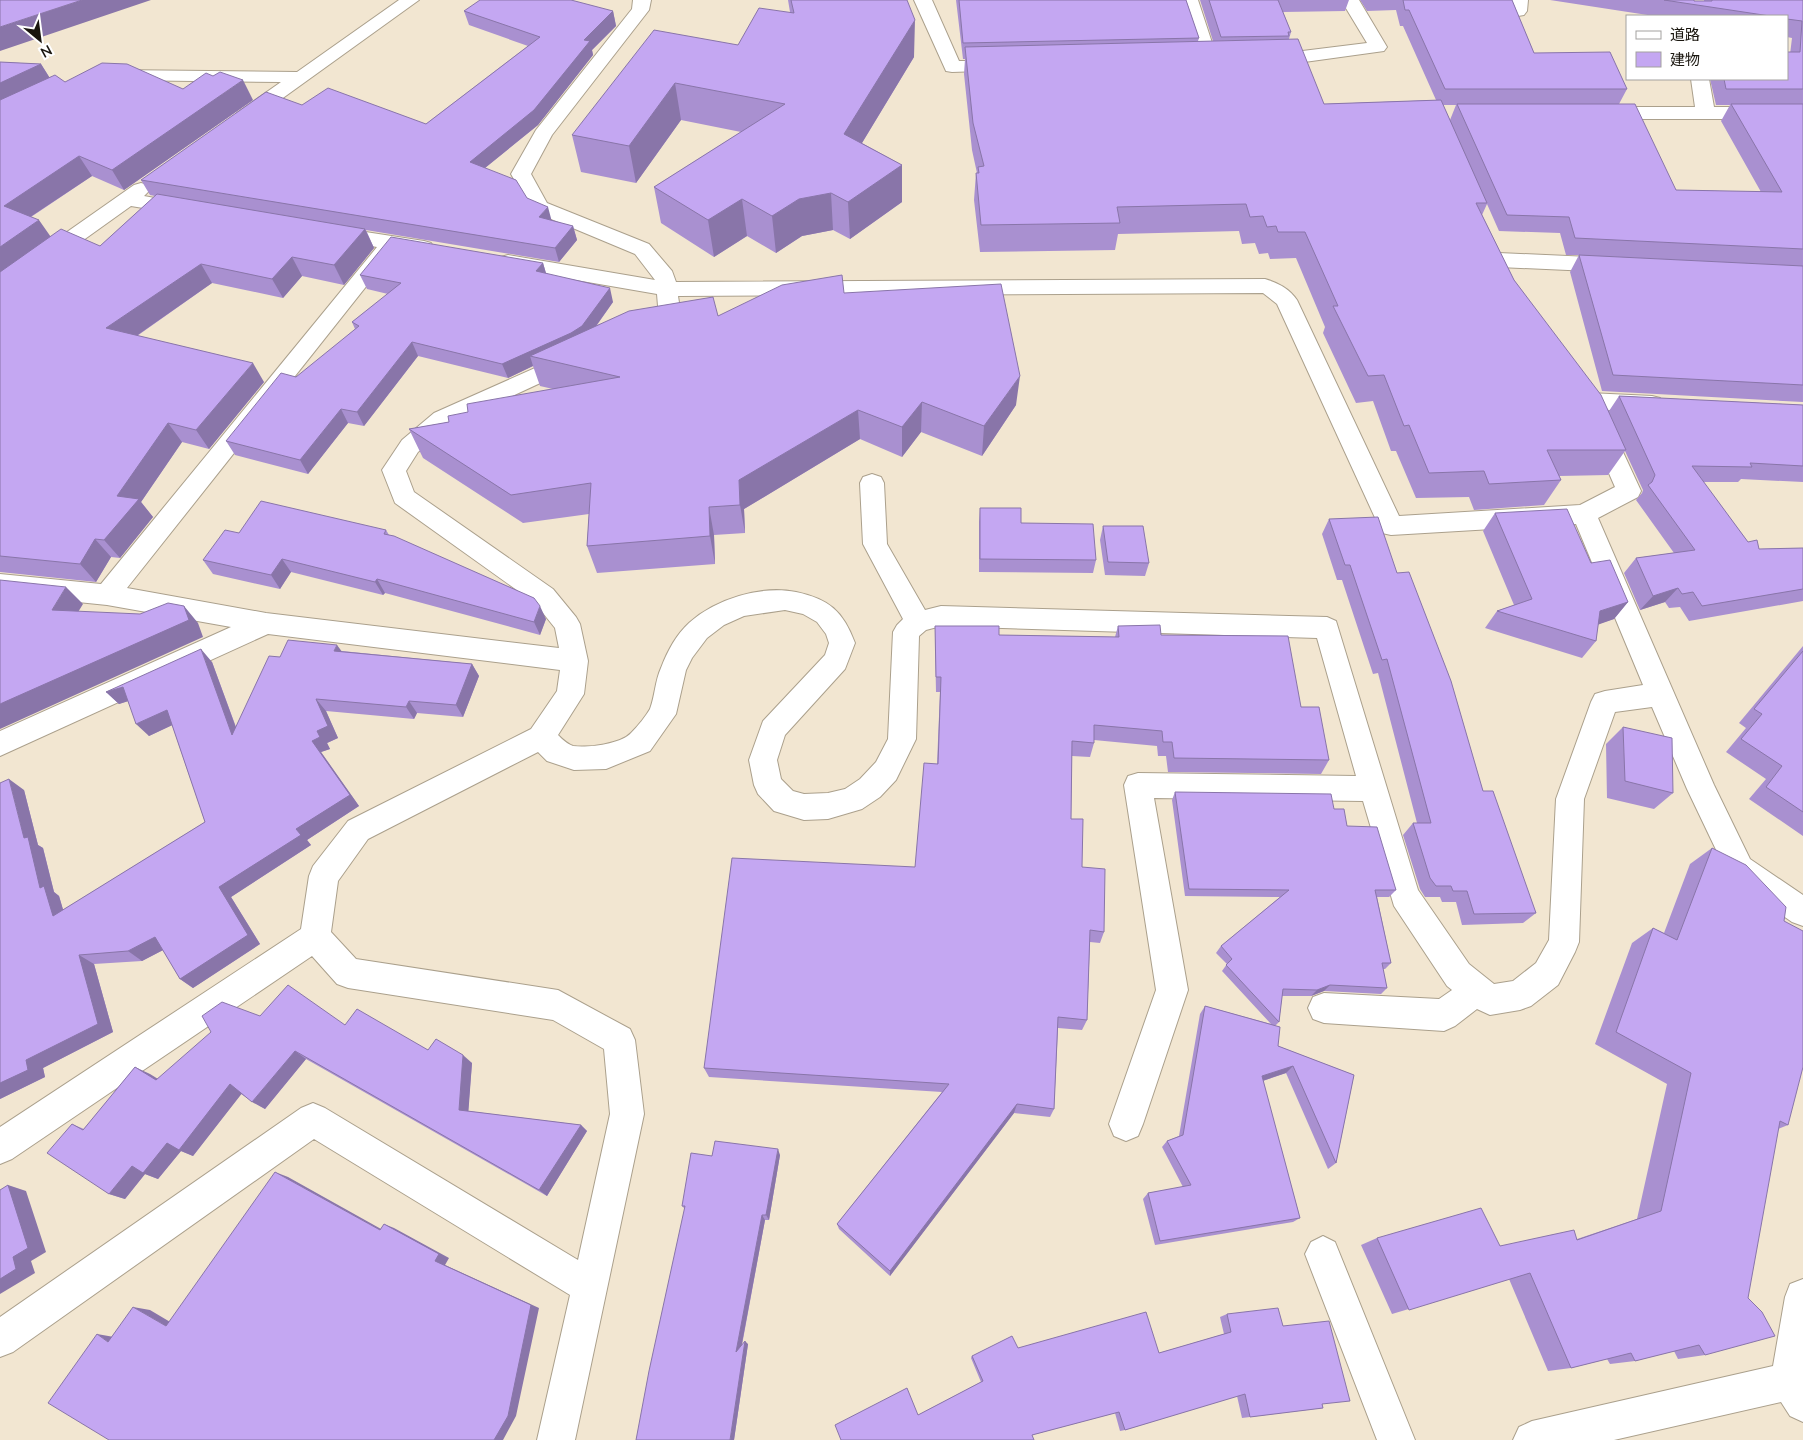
<svg xmlns="http://www.w3.org/2000/svg" width="1803" height="1440" font-family="'Nunito Sans','Noto Sans JP',sans-serif">
  <style>
    .lines { fill: none; stroke-linecap: round; stroke-linejoin: round }
    .street-casing { stroke: #aba08c; stroke-width: 2 }
    .street { fill: #fff; fill-rule: evenodd }
    .wall { fill: #a990d0; fill-rule: evenodd }
    .shaded-wall { fill: #8975a9 }
    .building { fill: #c4a7f2; stroke: #8975a9 }
  </style>
  <rect width="100%" height="100%" fill="#f2e6d1"/>
  <g class="lines">
    <defs>
      <path id="street" d="M399 0H419L251 121 244 123 237 121 235 117 237 113 281 82 115 80 109 79 106 75 109 71 115 70 297 72Z
        M633 0H651L649 10 552 135 531 174 547 203 649 244 672 271 676 282 1265 279C1278 283 1289 288 1297 300L1399 516 1580 505 1615 487 1590 430 1594 424 1602 422 1610 424 1641 491 1638 497 1598 518 1714 785 1750 859 1803 895V926L1792 922 1730 879 1687 789 1652 707 1615 712 1584 799 1579 942 1575 952 1558 985 1531 1006 1520 1010 1490 1015 1477 1009 1455 1026 1444 1031 1324 1023 1313 1019 1308 1008 1313 997 1324 993 1439 999 1452 990 1447 986 1394 906 1363 801 1154 798 1188 990 1143 1124 1138 1136 1126 1141 1114 1136 1109 1124 1156 990 1124 785 1128 776 1138 773 1356 776 1317 638 941 626 926 630 919 636 916 739 896 780 880 797 862 809 828 819 804 820 774 811 758 794 754 785 749 760 763 721 825 655 829 643 826 634 817 622 803 614 785 610 744 616 724 625 707 638 692 658 686 670 676 714 650 751 606 769 574 770 547 761 538 752 368 839 338 881 331 932 356 959 558 990 630 1029 635 1040 644 1114 575 1440H537L570 1295 314 1139 13 1352 0 1357V1317L301 1108 313 1103 325 1108 578 1260 610 1114 604 1049 553 1020 348 988 337 984 312 956 12 1159 0 1164V1127L301 929 309 876 313 866 348 821 531 729 557 691 560 670 268 634 0 756V731L231 627 107 605 0 594V574L101 584 377 247 326 238 323 233 326 228 333 227 424 241 431 243 434 248 431 253 424 255 395 250 127 588 266 613 559 648 555 628 535 603 395 503 382 470 402 440 434 413 571 352 579 355 582 360 579 365 450 425 418 452 406 471 414 492 553 589 576 617 580 624 588 661 584 694 558 735C562 739 567 744 573 746 588 748 621 744 631 733 637 727 646 716 650 709 655 696 655 681 661 668 667 652 676 635 689 623 715 599 761 585 796 592 829 599 843 611 855 643L845 669 785 735 777 760 781 779 793 791 804 794 828 793 845 789 860 779 876 762 888 739 893 632 897 625 903 619 863 544 860 483 863 477 872 474 881 477 884 483 887 544 925 610 941 606 1327 617 1336 621 1418 890 1469 964 1494 984 1513 981 1536 963 1549 940 1556 799 1591 702 1595 694 1605 691 1643 685 1576 524 1391 535 1382 533 1277 304 1263 293 678 296 680 309 677 314 650 333 642 335 634 333 631 328 634 323 658 306 657 294 501 267 498 262 501 257 508 255 655 280 635 254 532 211 511 174 536 130 632 9Z
        M914 0H932L959 61H1003L1009 62 1012 66 1009 70 952 72 946 71Z
        M1180 0H1198L1218 61 1215 65 1209 66 1203 65 1200 61Z
        M1341 0H1359L1387 47 1384 51 1290 64H1262L1259 60 1262 56 1367 43Z
        M1430 0H1476L1510 5V0H1528L1527 11 1524 15 1518 16 1439 5 1433 4Z
        M1691 79H1709L1714 107H1803V119H1602L1595 117 1593 113 1595 109 1602 107H1695Z
        M141 183 148 185 151 189 144 196 192 205 195 209 192 213 185 215 131 206 8 294 0 296V279L134 185Z
        M1499 253 1612 258 1619 260 1622 265 1619 270 1612 272 1499 267 1492 265 1489 260 1492 255Z
        M1589 393 1652 396 1660 398 1663 404 1660 410 1652 412 1589 409 1581 407 1578 401 1581 395Z
        M1323 1236 1335 1242 1415 1440H1377L1305 1254 1311 1242Z
        M1803 1279V1422L1790 1416 1781 1402 1614 1440H1513L1519 1427 1532 1421 1773 1366 1785 1297 1790 1284Z"/>
    </defs>
    <use href="#street" class="street-casing"/>
    <use href="#street" class="street"/>
  </g>
  <path class="wall" d="M788 0H907L914 57 862 143 902 165V202L850 239 833 230 802 236 776 253 747 236 714 257 661 223 654 187 741 132 681 120 636 183 581 172 572 135 738 45 790 12Z
    M956 0H1186L1199 38 1198 41H1213L1200 0H1349L1345 11 1283 12 1291 32 1289 39 1324 104 1436 100 1403 26H1400L1396 10 1367 11 1360 0H1512L1534 53 1627 89 1619 104 1676 190 1761 192 1721 121 1730 105H1716L1710 79H1787L1792 38 1787 37V16H1654L1550 0H1694V1H1704V0H1803V402L1602 391 1570 272 1579 255H1566L1560 233 1499 231 1487 204 1482 215 1514 280 1609 411 1619 396 1803 405V482L1741 479 1738 482H1703L1748 542 1759 549 1803 548V601L1689 621 1680 607 1669 608 1665 602 1640 610 1624 573 1636 558 1674 553 1636 500 1642 493 1643 490 1625 451 1608 475 1559 476 1561 480 1544 505 1474 510 1469 497 1416 498 1396 451H1391L1373 401 1356 403 1323 333 1325 327 1296 258 1270 259 1268 253 1259 254 1255 243 1242 244 1239 231 1118 234 1115 250 980 252 974 200 976 173H977L972 150 964 74 965 59H963ZM1443 105H1456L1450 120Z
    M464 11H613L616 26 592 50 593 55 538 125 485 168 527 198 552 221 573 226 577 240 559 262 366 230 374 248 344 285 302 276 283 298 212 283 137 336 264 382 209 449 182 442 141 502 153 517 120 558 111 557 96 582 0 572V62L41 64 49 77 65 82 183 89 253 100 124 190 92 176 31 217 50 237 100 246 155 196 150 195 141 180 302 105 426 124 528 46 469 25Z
    M543 263 546 273 613 302 597 325 718 316 844 293 1016 405 982 456 921 432 902 457 860 439 744 509 745 533 714 535 715 564 597 573 587 546 589 514 523 523 423 458 409 429 449 422 468 412 553 389 540 386 533 366 508 378 418 356 364 426 348 423 308 474 235 455 226 441 355 329 352 322 388 294 367 289 360 275Z
    M980 508 1096 560 1093 573 979 572V522Z
    M1495 513 1591 563 1628 602 1614 619 1598 624 1596 641 1582 658 1485 628 1497 611 1514 605 1483 531Z
    M1329 519 1397 573 1483 791 1536 913 1523 923 1462 925 1456 902H1442L1440 897H1425L1420 889 1403 835 1413 823H1417L1378 673 1373 674 1342 580H1337L1322 534Z
    M1103 526 1149 563 1145 576 1105 575 1100 540Z
    M386 530 389 535 546 619 540 635 385 593 383 595 291 572 280 589 213 574 203 560 239 533Z
    M935 626 999 635 1115 637 1118 626 1161 635 1301 707 1329 760 1321 774 1168 772 1166 756H1158L1157 746 1094 740V743L1090 757 1072 756 1071 819 1082 867 1104 932 1100 943 1090 942 1087 1020 1082 1030 1058 1028 1054 1109 1050 1117 1014 1113 890 1276 839 1229 837 1224 942 1092 709 1077 704 1068 915 867 937 764 940 692H936L935 642Z
    M1803 646V836L1749 799 1766 779 1726 752 1746 728 1739 723Z
    M342 651 472 664 479 676 463 717 417 713 414 719 326 711 338 738 327 743 330 749 321 752 359 806 307 840 311 845 231 897 260 944 193 988 180 979 163 950 142 961 94 964 113 1032 43 1068 45 1077 0 1099 24 790 38 845 43 848 54 892 59 896 63 910 205 822 172 725 149 736 128 701 119 704 106 692 212 662 236 727 280 657Z
    M1623 727 1673 793 1654 809 1607 798 1606 744Z
    M1175 792 1334 809 1396 890 1389 897H1377L1391 963 1385 969H1383L1387 988 1381 994 1324 991 1311 996H1282L1279 1022 1275 1026 1278 1046 1354 1075 1336 1163 1328 1169 1286 1073 1263 1081 1300 1218 1293 1222 1155 1245 1143 1199 1148 1193 1183 1187 1162 1147 1167 1141 1179 1136 1200 1014 1205 1006 1271 1024 1222 971 1227 964 1216 953 1221 946 1280 897 1185 896 1172 800Z
    M1712 848 1784 921 1788 1125 1778 1129 1705 1355 1678 1359 1674 1351 1635 1361 1610 1364 1607 1359 1571 1368 1548 1371 1509 1279 1392 1314 1361 1245 1377 1238 1500 1246 1577 1239 1637 1219 1667 1084 1595 1044 1632 943 1653 928 1664 933 1690 864Z
    M260 1016 345 1025 472 1063 468 1111 581 1125 587 1131 547 1196 306 1059 265 1109 241 1094 193 1156 181 1151 158 1179 145 1174 125 1199 109 1194 72 1124 84 1129 135 1067 157 1079Z
    M780 1155 769 1220H765L742 1345 748 1344 734 1440 684 1208 682 1206 712 1156Z
    M1227 1314 1283 1326 1322 1404 1323 1408 1242 1418 1237 1396 1125 1430 1120 1431 1115 1413 1032 1435 918 1415 981 1382 971 1358 972 1356 1018 1348 1159 1353 1224 1334 1220 1317Z"/>
  <path class="shaded-wall" d="M82 0H151L0 51V27Z
    M613 11 616 26 592 50 593 55 538 125 475 176 470 162 584 40Z
    M915 20 914 57 845 171 844 134Z
    M41 64 53 83 0 109V83Z
    M243 80 253 100 124 190 112 170Z
    M675 83 681 120 636 183 629 146Z
    M79 156 92 176 18 225 4 206Z
    M902 165V202L850 239 848 202Z
    M831 193 833 230 802 236 776 253 772 216 799 199Z
    M742 199 747 236 714 257 708 220Z
    M548 207 552 222 539 217Z
    M39 220 53 240 0 277V247Z
    M573 226 577 240 559 262 555 248Z
    M365 229 374 248 344 285 334 265Z
    M292 257 302 276 283 298 272 279Z
    M543 263 547 277 536 271Z
    M201 264 212 283 119 348 106 328Z
    M610 288 613 302 586 340 530 356 533 366 508 378 502 364Z
    M412 342 418 356 364 426 357 412Z
    M253 363 264 382 209 449 196 430Z
    M1020 376 1016 405 982 456 984 426Z
    M922 402 921 432 902 457V427Z
    M341 409 348 423 308 474 300 460Z
    M858 410 860 439 744 509 745 533 740 505 739 480Z
    M168 423 182 442 141 502 153 517 120 558 104 540 117 496Z
    M709 507 714 535 715 564 710 536Z
    M95 539 111 557 96 582 80 564Z
    M282 559 291 572 280 589 271 575Z
    M377 579 385 593 383 595 375 582Z
    M66 587 83 604 69 627 52 610Z
    M1678 588 1665 602 1640 610 1653 596Z
    M1628 602 1614 619 1586 629 1600 611Z
    M184 606 198 623 203 637 0 729V704Z
    M540 606 546 619 540 635 534 622Z
    M337 645 346 657 334 651Z
    M201 649 212 662 243 747 232 735Z
    M472 664 479 676 463 717 456 705Z
    M123 687 135 699 119 704 106 692Z
    M316 699 326 711 338 738 327 743 330 749 321 752 359 806 307 840 311 845 231 897 260 944 193 988 180 979 219 887 296 829 312 741 317 731Z
    M409 701 417 713 414 719 406 707Z
    M167 710 179 722 149 736 136 724Z
    M9 779 24 790 38 845 43 848 54 892 59 896 68 926 53 916 40 888 24 838Z
    M155 937 169 947 142 961 128 951Z
    M79 955 94 964 113 1032 43 1068 45 1077 0 1099V1083L26 1060Z
    M1330 985 1324 991 1311 996 1317 990Z
    M295 1051 306 1059 265 1109 252 1102Z
    M463 1055 472 1063 468 1117 459 1110Z
    M1293 1066 1286 1073 1256 1083 1262 1076Z
    M135 1067 150 1074 171 1087 156 1080Z
    M230 1084 243 1092 193 1156 181 1151 158 1179 145 1174 125 1199 109 1194 132 1166 167 1143Z
    M1017 1104 1014 1113 890 1276V1271Z
    M581 1125 587 1131 547 1196 539 1190Z
    M778 1149 780 1155 769 1220 766 1215Z
    M275 1172 288 1177 390 1234 380 1230Z
    M8 1185 26 1191 46 1252 31 1261 35 1273 0 1294V1279L13 1257Z
    M762 1215 765 1220 740 1354 736 1352Z
    M384 1224 394 1228 449 1258 445 1265 539 1308 516 1416 503 1440H494L435 1261Z
    M133 1307 150 1310 182 1329 166 1326Z
    M97 1334 114 1337 108 1342Z
    M745 1341 748 1344 734 1440H730Z"/>
  <path class="building" d="M0 0H82L0 27Z
    M480 0H571L613 11 584 40 590 41 534 110 470 162 516 180 527 198 548 207 539 217 573 226 555 248 141 180 266 92 302 105 328 88 426 124 540 37 464 11Z
    M791 0H907L915 20 844 134 902 165 848 202 831 193 799 199 772 216 742 199 708 220 654 187 785 104 675 83 629 146 572 135 654 30 738 45 759 8 794 13Z
    M959 0H1186L1199 38 963 43Z
    M1209 0H1278L1291 32H1288L1289 36 1221 37Z
    M1403 0H1512L1534 53 1610 52 1627 89H1445L1409 10H1405Z
    M1664 0H1694V1H1712V0H1803V89H1726L1724 79H1787V52H1800L1802 21 1787 19V16H1770Z
    M1298 39 1324 104 1441 100 1487 203H1476L1514 280 1601 395 1626 450H1547L1561 480 1489 484 1484 471 1429 473 1409 425 1404 426 1384 375 1368 376 1333 306H1338L1305 232H1278L1276 226 1267 227 1263 216 1250 217 1246 204 1117 207 1120 223 981 225 976 173H979L978 167 984 166 973 123 965 47Z
    M0 62 41 64 0 83Z
    M102 63 127 64 183 89 206 73 213 76 220 72 243 80 112 170 79 156 4 206 39 220 0 247V100L55 75 65 82Z
    M1457 104H1635L1676 190 1782 192 1731 104H1803V249L1575 238 1569 217 1507 215Z
    M157 194 365 229 334 265 292 257 272 279 201 264 106 328 253 363 196 430 168 423 117 496 139 499 104 540 95 539 80 564 0 556V272L61 229 100 246Z
    M391 237 543 263 536 271 610 288 582 326 571 333 502 364 412 342 357 412 341 409 300 460 226 441 281 373 296 377 359 326 352 322 401 283 360 275Z
    M1579 255 1803 266V385L1613 375Z
    M842 275 844 293 1001 284 1020 376 984 426 922 402 902 427 858 410 739 480 740 505 709 507 710 536 587 546 591 483 511 495 409 429 449 422 448 416 468 412 467 404 620 377 530 356 629 311 713 297 718 316 782 285Z
    M1619 396 1803 405V466L1750 463 1752 467 1692 466 1748 542 1757 540 1759 549 1803 548V589L1702 606 1693 592 1682 594 1678 588 1653 596 1636 558 1695 550 1648 485 1652 482 1655 475Z
    M261 501 386 530 384 534 394 536 534 598 540 606 534 622 377 579 375 582 282 559 271 575 203 560 225 530 239 533Z
    M980 508H1021V523L1093 524 1096 560 980 559Z
    M1567 509 1591 563 1610 560 1628 602 1600 611 1596 641 1497 611 1532 599 1495 513Z
    M1378 517 1397 573 1409 572 1451 681 1483 791H1493L1536 913 1474 914 1467 891H1453L1451 886H1436L1430 878 1413 823H1431L1387 659 1382 660 1350 565H1345L1329 519Z
    M1103 526H1143L1149 563 1108 562Z
    M0 580 66 587 52 610 140 614 168 603 184 606 189 620 0 704Z
    M1160 625 1161 635 1288 636 1301 707H1319L1329 760 1174 758 1172 742H1163L1162 731 1094 725V743L1072 741 1071 819H1083L1082 867 1105 869 1104 932 1090 930 1087 1020 1058 1017 1054 1109 1017 1104 890 1271 837 1224 949 1084 704 1068 732 858 915 867 924 763 938 764 941 677H936L935 626H999V635L1119 637 1118 626Z
    M288 640 337 645 334 651 472 664 456 705 409 701 406 707 316 699 328 726 317 731 320 737 312 741 350 795 296 829 301 835 219 887 248 935 180 979 155 937 128 951 79 955 98 1024 26 1060 28 1070 0 1083V783L9 779 24 838 28 837 40 888 44 886 53 916 205 822 167 710 136 724 123 687 106 692 201 649 232 735 269 656 280 657Z
    M1803 651V812L1766 787 1782 766 1741 739 1762 714 1754 709Z
    M1623 727 1672 738 1673 793 1625 781Z
    M1175 792 1331 794 1334 809H1344L1347 826 1377 827 1396 890H1375L1391 963H1382L1387 988 1330 985 1317 990 1283 989 1279 1022 1226 965 1232 959 1221 946 1289 890 1189 889Z
    M1712 848 1746 865 1786 907 1784 921 1803 931V1067L1788 1125 1780 1121 1748 1298 1762 1312 1775 1336 1705 1355 1699 1345 1635 1361 1631 1353 1571 1368 1530 1273 1409 1310 1377 1238 1481 1208 1500 1246 1574 1230 1577 1240 1661 1211 1691 1073 1616 1032 1653 928 1677 940Z
    M288 985 345 1025 357 1009 428 1050 436 1039 463 1055 459 1110 581 1125 539 1190 295 1051 252 1102 230 1084 179 1150 167 1143 143 1173 132 1166 109 1194 47 1153 72 1124 83 1130 135 1067 156 1080 211 1032 202 1016 222 1002 260 1016Z
    M1205 1006 1280 1027 1278 1046 1354 1075 1336 1163 1293 1066 1262 1076 1300 1218 1160 1241 1148 1193 1191 1185 1167 1141 1183 1135Z
    M715 1141 778 1149 766 1215H762L736 1352 745 1341 730 1440H636L649 1371 685 1206H682L691 1153 712 1156Z
    M275 1172 380 1230 384 1224 439 1254 435 1261 531 1305 508 1416 494 1440H109L48 1403 97 1334 108 1342 133 1307 166 1326Z
    M8 1185 28 1248 13 1257 16 1269 0 1279V1190Z
    M1278 1308 1283 1326 1329 1321 1350 1401 1322 1404 1323 1408 1250 1417 1245 1394 1125 1430 1119 1412 1032 1435 1034 1440H841L835 1425 907 1388 918 1415 983 1381 972 1356 1012 1336 1018 1348 1146 1312 1159 1353 1231 1332 1227 1314Z"/>
  <rect x="1626" y="15" width="162" height="65" fill="#ffffff" stroke="#a3a19f"/>
  <rect x="1636" y="31" width="25" height="8" fill="#ffffff" stroke="#a3a19f"/>
  <text x="1670" y="40" font-size="15" fill="#19150e">道路</text>
  <rect x="1636" y="52" width="25" height="15" fill="#c4a7f2" stroke="#a3a19f"/>
  <text x="1670" y="65" font-size="15" fill="#19150e">建物</text>
  <g transform="translate(40 40) rotate(151)" stroke="#ffffff" stroke-width="4" paint-order="stroke">
  <path d="M0-4L9 19L0 12L-9 19Z" fill="#19150e"/>
  <text y="-8" font-size="14" font-weight="bold" text-anchor="middle" fill="#19150e">N</text>
  </g>
</svg>
